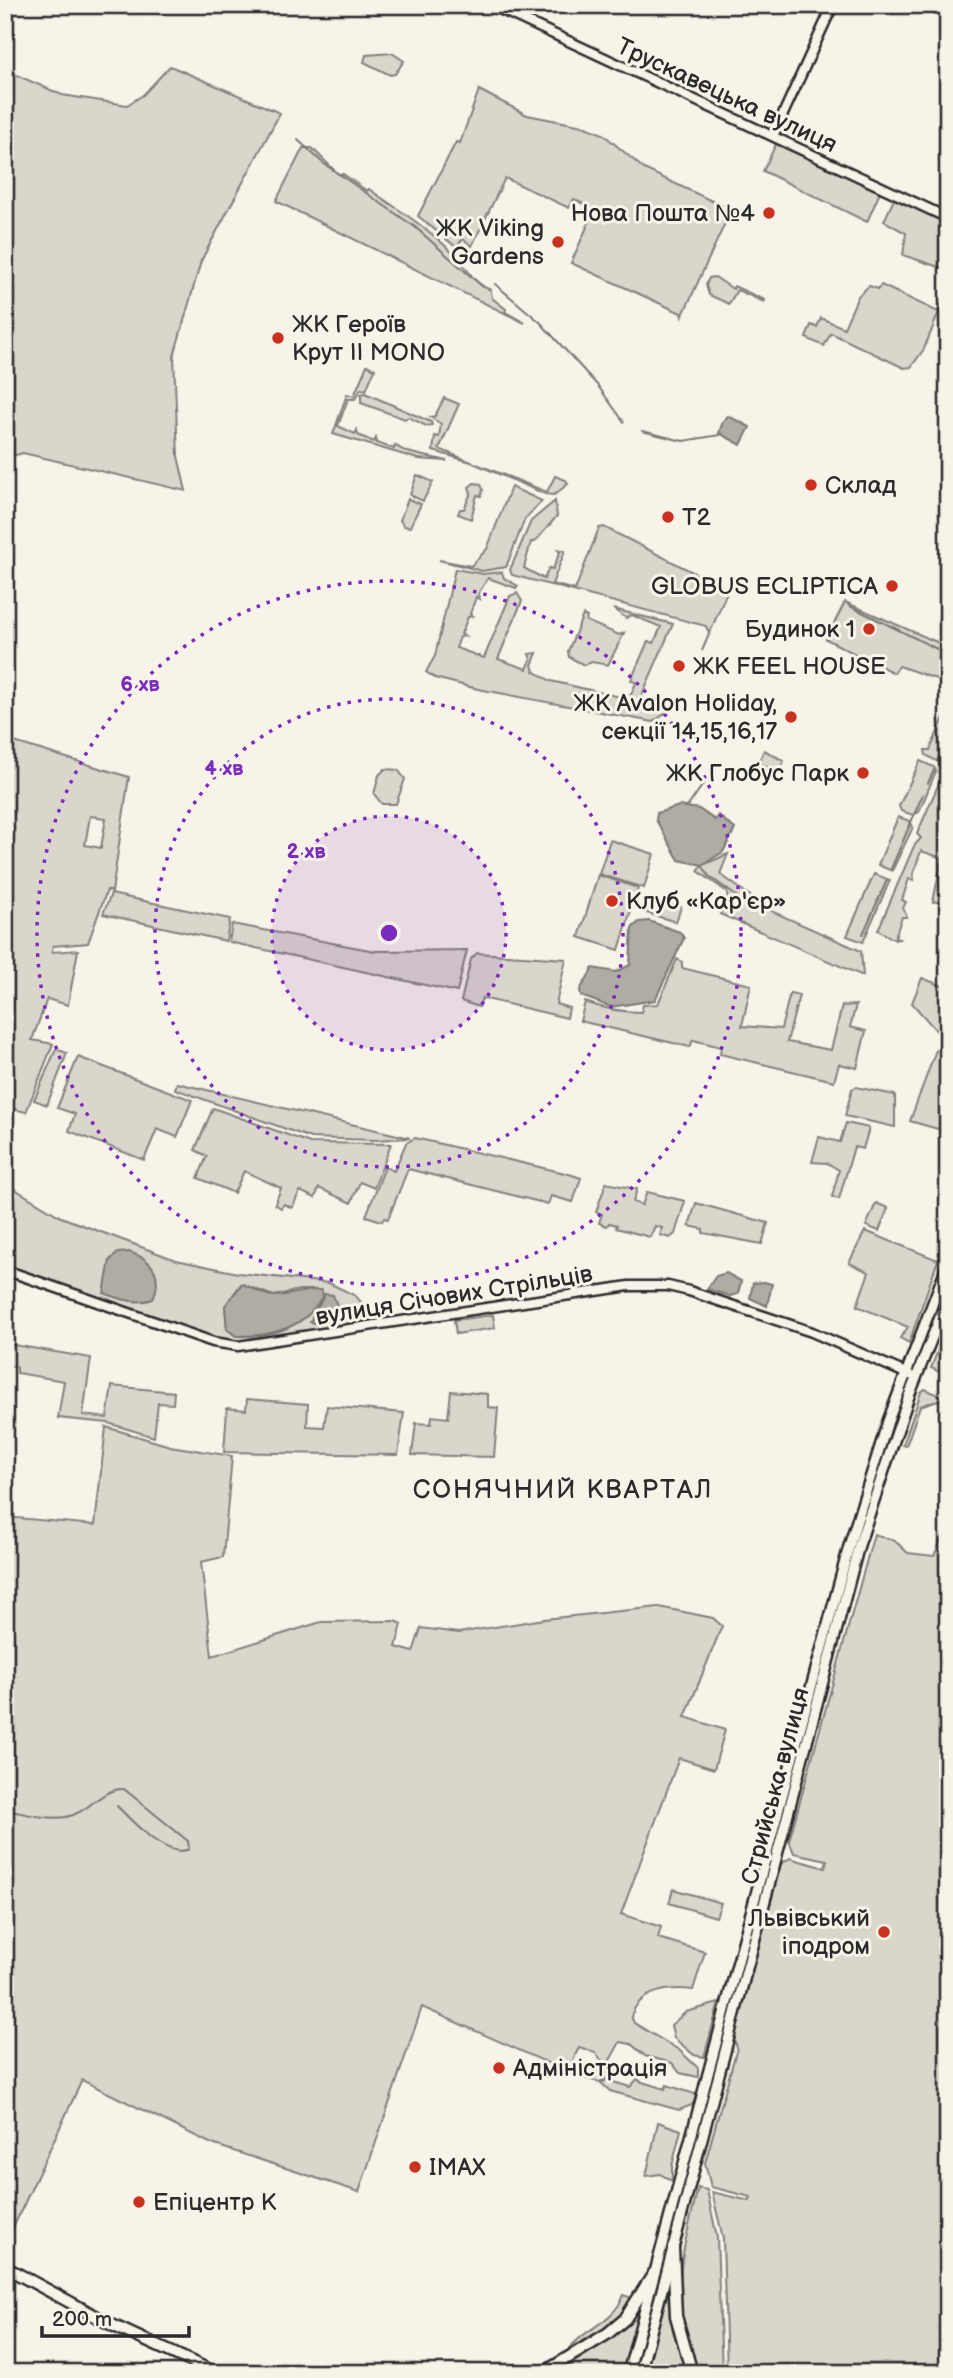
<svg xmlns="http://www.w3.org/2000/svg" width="953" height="2378" font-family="'Balsamiq Sans',sans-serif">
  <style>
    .green { fill: #dad6cc; stroke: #82807c; stroke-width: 2; fill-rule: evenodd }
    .water { fill: #afaca4; stroke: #7a7874; stroke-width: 2 }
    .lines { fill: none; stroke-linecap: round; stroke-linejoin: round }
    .stream { stroke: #7a7874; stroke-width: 2 }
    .secondary-casing { stroke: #2b2b2b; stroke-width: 13 }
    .primary-casing { stroke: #2b2b2b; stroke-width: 14 }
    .highway-casing { stroke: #2b2b2b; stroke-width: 15 }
    .secondary { stroke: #f7f3e8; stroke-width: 8 }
    .primary { stroke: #f7f3e8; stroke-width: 9 }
    .highway { stroke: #f7f3e8; stroke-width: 10 }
    .ring { fill: none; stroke: #7b2cbf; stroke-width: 3.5; stroke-dasharray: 3.5 7 }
    .poi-dot { fill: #c8321e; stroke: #f7f3e8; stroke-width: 2.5 }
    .labels { text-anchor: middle; stroke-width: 6; stroke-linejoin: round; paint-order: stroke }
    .street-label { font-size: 24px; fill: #2b2b2b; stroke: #f7f3e8 }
    .poi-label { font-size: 24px; fill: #2b2b2b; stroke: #f7f3e8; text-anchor: start }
    .neighbourhood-label { font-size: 26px; letter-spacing: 2px; fill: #2b2b2b; stroke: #f7f3e8 }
    .centre { fill: #7b2cbf; stroke: #f7f3e8; stroke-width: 3.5 }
    .ring-label { font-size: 21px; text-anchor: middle; font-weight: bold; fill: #7b2cbf; stroke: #f7f3e8; stroke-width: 6; stroke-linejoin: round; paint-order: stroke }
  </style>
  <rect width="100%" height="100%" fill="#f7f3e8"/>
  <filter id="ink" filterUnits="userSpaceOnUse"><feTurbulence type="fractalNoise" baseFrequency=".0143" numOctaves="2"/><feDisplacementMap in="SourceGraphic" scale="14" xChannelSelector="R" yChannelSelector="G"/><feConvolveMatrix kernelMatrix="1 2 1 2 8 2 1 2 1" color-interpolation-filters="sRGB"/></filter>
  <g filter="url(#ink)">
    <path class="green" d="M392 53 404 61 395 74 390 75 364 62 366 55Z
      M170 66 280 113 201 261 174 356 178 456 186 491 23 453 12 456 5 454V70L62 95 127 105 143 95Z
      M479 90 527 115 583 126 603 134 644 169 731 210 682 317 681 313 571 263 591 218 585 215 589 207 574 199 569 208 505 178 472 246 463 239 456 247 418 216 456 142 460 143Z
      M776 144 881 190 867 222 763 171Z
      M303 148H312L338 174H343L367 191 369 189C400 211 435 232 460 261 471 273 475 285 491 290L492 298 506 309 505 312 525 323 276 201Z
      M895 197 948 222V270L903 255 906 233 884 221Z
      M715 277 733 289 734 286 765 300 764 302 737 290 729 304 709 295 706 285 709 278Z
      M881 285 938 312 948 290 924 349 911 367 904 368 831 333 824 346 806 338 811 325 817 327 821 318 844 328 858 296 869 286 878 289Z
      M367 365 375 369 366 390 361 389 355 399H348L338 426 355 434 357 430 358 435 374 442 376 438 377 443 394 449 395 445C406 455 431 456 447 461L418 459 333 434 347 394 354 396Z
      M365 393 431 422 432 425 426 426 409 417 405 419 361 403V394Z
      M444 398 459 404 439 449 547 492 555 476 566 480 568 484 554 495 545 494 471 462 433 451 435 436 439 437 441 424 430 417 435 416Z
      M417 475 433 482 423 501 410 495Z
      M474 483 481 484 483 490 481 496 477 495 471 519 458 514 460 509H464L471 493 469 487Z
      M511 487 542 501 525 519 506 567 482 571 439 560 471 566 487 549Z
      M408 499 421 504 410 527 404 526 400 520Z
      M555 501 557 516 535 542H531L524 568 544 579 549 568 553 569 560 552 557 549 565 551 552 584 575 590 599 528 604 527 728 590 702 651 709 633 706 626 512 575 510 570 531 521Z
      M455 569 483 574 502 572 504 578 518 586 516 588 488 578 478 594 480 599 476 597 470 614 473 616 468 617 461 634 465 636 460 637 456 648 484 658 510 596 517 593 522 601 498 659 527 669 531 659 529 654 537 653 532 665 534 671 551 681 629 699 636 683 631 680 648 641 654 643 661 627 632 615 626 618 613 609 673 624 639 702 669 711 653 722 478 689 435 678 426 672 435 656Z
      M845 602 948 647V660L939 680 899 666 894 673 878 665 877 659H865L826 639Z
      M583 615 587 617 586 621 619 635 624 633 608 665 592 662 584 665 569 657 568 651Z
      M948 708V745L938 762 926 755 925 750H930Z
      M11 741 129 777 112 892 107 890 88 943 53 946 52 952 78 950 68 1005 47 999 32 1040 53 1044 26 1112 5 1107V760ZM90 816 106 818 101 848 85 845Z
      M764 750 784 761 779 772 758 763Z
      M920 761 934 767 936 771 919 812 913 815 901 811 899 806Z
      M948 762V901L933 902 942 858 921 851 913 874 914 880 909 879 902 900 906 902 903 908 907 917H902L895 937 899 939 895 940 878 930 914 846 921 838 917 834Z
      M385 769 398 770 405 779 396 804H382L374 794 379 775Z
      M898 817 910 821 913 827 892 871 878 865Z
      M610 840 654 854 644 888 599 874Z
      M728 854 720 874 771 911 861 951 863 976 720 914 728 904 727 892 698 871 701 866Z
      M874 874 890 880 863 942 847 936Z
      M598 875 638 888 619 950 579 937Z
      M111 894 230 919 226 941 103 914Z
      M652 898 681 907 676 922 647 913Z
      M232 924 375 951 467 950 457 992 229 942Z
      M477 953 566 959 556 1004 569 1008 567 1018 482 998 479 1007 461 1001 471 959Z
      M677 959 682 962V968L751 985 742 1026 781 1029 790 993 799 995 787 1042 831 1050 842 1006 856 1005 850 1027 866 1031 857 1068 839 1064 834 1081 720 1054 721 1047 693 1040 690 1047 580 1021 585 1002C604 1009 620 1012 641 1012L643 1005 658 1004Z
      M922 978 948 988V1038L940 1035 912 1003Z
      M56 1049 67 1053 47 1105 34 1100Z
      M936 1050 948 1054V1132L910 1121Z
      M78 1057 192 1100 177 1137 157 1129 144 1160 69 1131 75 1114 57 1108Z
      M177 1083 410 1138 375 1140 311 1138 175 1089Z
      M856 1087 895 1095V1127L845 1116 852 1089Z
      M213 1108 310 1143 391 1144 374 1188 360 1182 351 1203 319 1188 315 1198 300 1191 292 1208 284 1204 281 1208 275 1204 281 1188 244 1171 234 1193 198 1178 207 1156 195 1150Z
      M846 1123 869 1128 863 1149 854 1147 839 1199 832 1197 839 1170 827 1163 812 1162 819 1137 840 1142Z
      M415 1138 569 1174 581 1178 573 1202 551 1196 548 1204 408 1169 388 1219 384 1218 382 1221 366 1216 385 1167 394 1171 406 1143Z
      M5 1183 61 1217 176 1260 238 1273 329 1283 356 1296 368 1311 356 1313 354 1324 239 1343 213 1339 5 1264ZM241 1284 274 1296 299 1290H321L323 1295C303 1328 274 1337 236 1336L227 1329 225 1306Z
      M606 1183 637 1189 633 1202 642 1205 647 1192 685 1201 675 1234 670 1238 660 1235 662 1228 655 1226 650 1237 616 1228 617 1225 609 1223 607 1226 599 1223 602 1214 596 1212Z
      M696 1203 768 1223 762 1244 703 1233V1229L689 1226Z
      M876 1203 888 1208 879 1231 866 1226Z
      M865 1231 938 1260 909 1343 900 1338 908 1327 857 1306 869 1272 849 1263Z
      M493 1315 495 1328 456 1334 454 1320Z
      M948 1325V1376L931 1368Z
      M8 1344 91 1358 83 1415 107 1418 112 1386 174 1392 173 1404 158 1403 154 1437 108 1423 58 1418 64 1381 17 1373V1367L5 1365Z
      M925 1389 948 1399 946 1402 938 1400 920 1406 906 1446 903 1445 921 1392Z
      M451 1391 488 1394V1407L498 1408 494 1457 412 1455 416 1423 431 1424 432 1416 448 1418Z
      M901 1394 904 1396 855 1547 772 1845 852 1546Z
      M247 1399 308 1404 307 1426 324 1427 327 1406 404 1413 398 1455 224 1452 227 1408 246 1410Z
      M106 1427 170 1446 232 1456 223 1557 201 1562 212 1656 321 1622 396 1621 402 1624 396 1647 413 1652 421 1628 458 1633 544 1619 659 1607 713 1618 722 1626 685 1717 725 1730 714 1769 679 1758 621 1914 661 1927 658 1938 705 1952 693 1990C670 1987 640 1990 631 2016L634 2023 679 2050 698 2068V2077L680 2073 672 2063 645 2056 631 2044 620 2042 609 2062 606 2078 600 2082 586 2079 585 2076 598 2072 602 2061 595 2052 579 2047 568 2072 422 2007 359 2192 212 2144 82 2080 5 2245V1517L95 1525Z
      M948 1524V2373H727L723 2238 712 2192 750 2201 751 2197 711 2187 705 2163 737 2048 734 2038 781 1864 790 1858 825 1868 827 1860 794 1853 789 1841 874 1534 895 1541 908 1553 934 1556Z
      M768 1860 771 1862 704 2109 703 2106Z
      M673 1889 721 1903 716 1917 669 1903Z
      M719 2003 704 2057 694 2055 674 2038 671 2025 686 2012Z
      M639 2077V2081L665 2089 667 2085 698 2095 692 2105 679 2110 610 2091 601 2083 607 2080 630 2087Z
      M658 2122 681 2130 672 2166V2181L660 2174 646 2176Z
      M698 2188 707 2190 717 2238 722 2373H697C668 2298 680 2262 698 2188Z
      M668 2291 673 2331 687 2373H646Z
      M624 2295 635 2300 621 2318 574 2351 569 2349C586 2327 613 2323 624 2295Z
      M631 2318 636 2322 623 2373H549Z"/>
    <path class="water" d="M728 416 750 427 741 445 719 433 723 421Z
      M679 806 699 809 715 820 718 815 735 829 723 852 702 865 679 860 656 820 657 813Z
      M649 921 680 932 684 938 655 1000 611 1007 581 996 580 990 593 968 616 972 630 965 632 928 639 922Z
      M129 1252C153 1259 163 1275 153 1299 136 1305 120 1299 104 1293L110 1260 118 1253Z
      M726 1273 741 1281 738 1294 730 1296 707 1289 716 1276Z
      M764 1282 772 1284 767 1306 750 1298 753 1283Z
      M242 1284C253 1287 261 1296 274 1296 290 1296 304 1289 321 1290L323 1295C307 1328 270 1337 236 1336L227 1329 225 1306Z
      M325 1294 333 1295 337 1305 333 1319 317 1324 310 1322Z"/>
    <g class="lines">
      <path class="stream" d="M298 140 323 163 415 227 483 287
        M495 284 540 322 598 386 624 422
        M642 431 683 441 720 435
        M848 605 939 650 948 641
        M937 761 948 735
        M928 783 934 770
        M688 806 704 783
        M702 865 709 876 748 905
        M891 869 923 794
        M863 934 887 880
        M5 1810C24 1813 47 1820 66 1817 89 1813 101 1788 124 1789L188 1841 189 1849C167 1860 131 1820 117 1806"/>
      <defs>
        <path id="secondary" d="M491 5 948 218
          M773 136 833 5
          M5 1270 213 1342 238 1346 629 1286H668L689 1291 812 1332 910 1375"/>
        <path id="primary" d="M628 2373 849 1546 888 1421 948 1263
          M640 2373 859 1545 909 1396 948 1297"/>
        <path id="highway" d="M673 2248 676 2316 692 2373
          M5 2267 114 2326 216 2373
          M543 2373 607 2334 625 2319 654 2273"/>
      </defs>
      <use href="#secondary" class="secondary-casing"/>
      <use href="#primary" class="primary-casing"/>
      <use href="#highway" class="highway-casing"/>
      <use href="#secondary" class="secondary"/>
      <use href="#primary" class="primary"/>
      <use href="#highway" class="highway"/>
    </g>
  </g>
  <circle cx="389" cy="933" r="117" fill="#7b2cbf" fill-opacity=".12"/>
  <g class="ring">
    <circle cx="389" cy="933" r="117"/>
    <circle cx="389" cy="933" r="234"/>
    <circle cx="389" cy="933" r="352"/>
  </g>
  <g class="poi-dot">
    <circle cx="769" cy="213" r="7"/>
    <circle cx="558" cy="242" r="7"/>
    <circle cx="278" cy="338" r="7"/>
    <circle cx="811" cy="485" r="7"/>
    <circle cx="668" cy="517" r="7"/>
    <circle cx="892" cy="586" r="7"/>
    <circle cx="869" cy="629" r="7"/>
    <circle cx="679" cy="666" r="7"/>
    <circle cx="791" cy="717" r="7"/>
    <circle cx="863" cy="773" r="7"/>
    <circle cx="612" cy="901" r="7"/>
    <circle cx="884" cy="1932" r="7"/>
    <circle cx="499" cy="2068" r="7"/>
    <circle cx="415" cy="2167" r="7"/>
    <circle cx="139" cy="2202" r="7"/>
  </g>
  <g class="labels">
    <g class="street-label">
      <text transform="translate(727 95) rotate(25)" y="8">Трускавецька вулиця</text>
      <text transform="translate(454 1295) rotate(-9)" y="8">вулиця Січових Стрільців</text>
      <text transform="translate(775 1786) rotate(-75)" y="8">Стрийська вулиця</text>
    </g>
    <g class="poi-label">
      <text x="755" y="221" text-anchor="end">Нова Пошта №4</text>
      <text x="544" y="236" text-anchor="end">ЖК Viking<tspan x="544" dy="28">Gardens</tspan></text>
      <text x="292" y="332">ЖК Героїв<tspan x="292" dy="28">Крут ІІ MONO</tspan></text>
      <text x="825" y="493">Склад</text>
      <text x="682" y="525">T2</text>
      <text x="878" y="594" text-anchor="end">GLOBUS ECLIPTICA</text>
      <text x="855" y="637" text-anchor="end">Будинок 1</text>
      <text x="693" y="674">ЖК FEEL HOUSE</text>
      <text x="777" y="711" text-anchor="end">ЖК Avalon Holiday,<tspan x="777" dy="28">секції 14,15,16,17</tspan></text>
      <text x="849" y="781" text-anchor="end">ЖК Глобус Парк</text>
      <text x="626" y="909">Клуб «Кар'єр»</text>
      <text x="870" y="1926" text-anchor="end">Львівський<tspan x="870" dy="28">іподром</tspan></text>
      <text x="513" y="2076">Адміністрація</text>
      <text x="429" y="2175">IMAX</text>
      <text x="153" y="2210">Епіцентр К</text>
    </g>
    <g class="neighbourhood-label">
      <text x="563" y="1498">СОНЯЧНИЙ КВАРТАЛ</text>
    </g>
  </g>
  <circle cx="389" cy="933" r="10" class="centre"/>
  <g class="ring-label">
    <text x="140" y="691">6 хв</text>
    <text x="224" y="775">4 хв</text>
    <text x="306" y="858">2 хв</text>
  </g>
  <rect width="953" height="2378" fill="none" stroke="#f7f3e8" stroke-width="28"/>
  <rect x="14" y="14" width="925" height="2350" fill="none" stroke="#2b2b2b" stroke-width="2.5" filter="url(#ink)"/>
  <path d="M42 2326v10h147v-10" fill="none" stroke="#2b2b2b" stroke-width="3.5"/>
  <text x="52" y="2326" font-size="21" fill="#2b2b2b" stroke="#f7f3e8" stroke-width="5" paint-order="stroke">200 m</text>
</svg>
